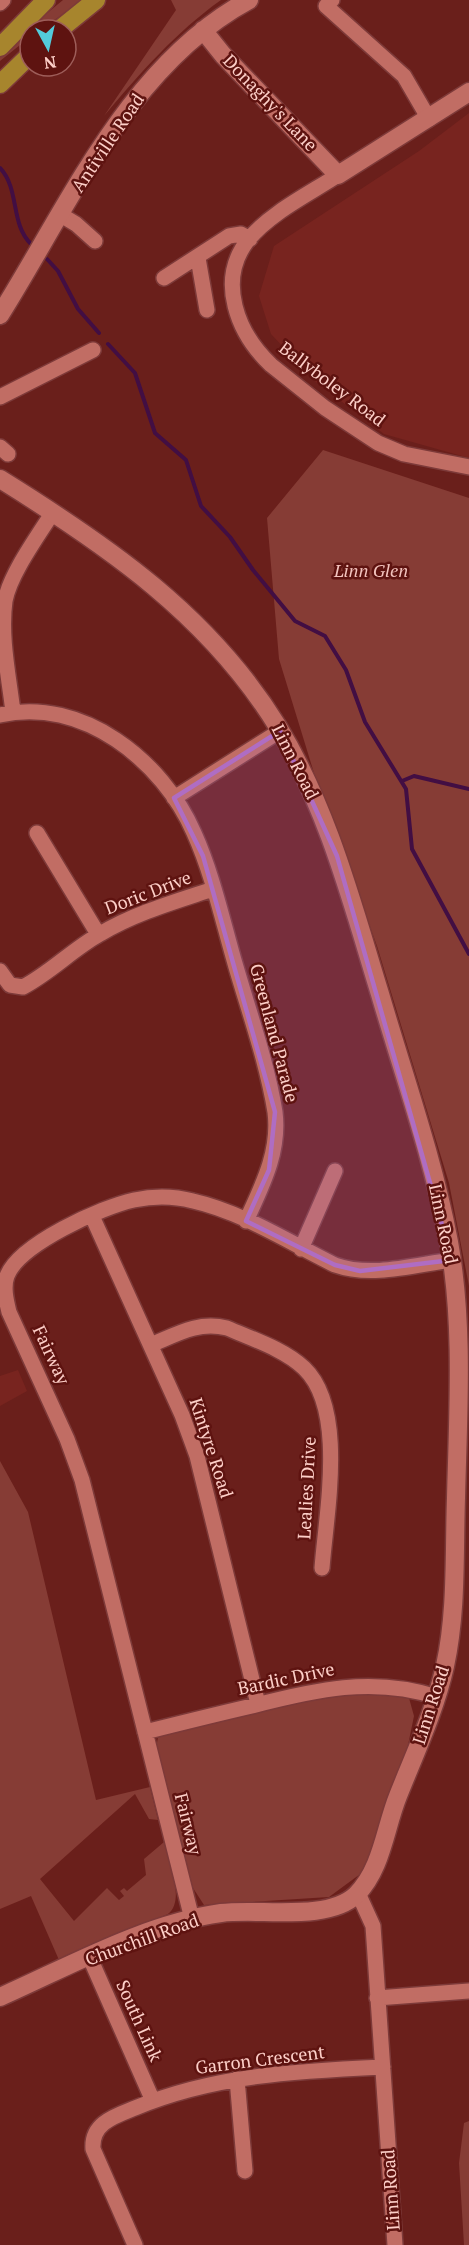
<svg xmlns="http://www.w3.org/2000/svg" width="469" height="2245" font-family="'PT Serif',serif">
  <style>
    .built { fill: #78241f }
    .green { fill: #863c35 }
    .lines { fill: none; stroke-linecap: round; stroke-linejoin: round }
    .stream { stroke: #420e43; stroke-width: 4 }
    .street-casing { stroke: #7d3a39; stroke-width: 18 }
    .secondary-casing { stroke: #7d3a39; stroke-width: 21 }
    .highway-casing { stroke: #7d3a39; stroke-width: 21 }
    .street { stroke: #c16d64; stroke-width: 15 }
    .secondary { stroke: #c16d64; stroke-width: 18 }
    .highway { stroke: #a7852d; stroke-width: 18 }
    .marked { fill: #af6dc3; fill-opacity: 0.2; stroke: #af6dc3; stroke-width: 4.5; stroke-linejoin: round }
    .labels { text-anchor: middle; stroke-width: 5; stroke-linejoin: round; paint-order: stroke }
    .street-label { font-size: 18px; fill: #fdcfc8; stroke: #5e1310 }
    .park-label { font-size: 18px; font-style: italic; fill: #f3c4be; stroke: #5e1310 }
  </style>
  <rect width="100%" height="100%" fill="#6a1f1b"/>
  <path class="built" d="M469 113V458L384 434 316 382 271 334 259 296 274 246 419 151Z
    M18 1370 27 1391 0 1406V1376Z"/>
  <path class="green" d="M63 0H82L41 30H30V37L0 61V53L7 46Z
    M171 0H221C176 32 140 73 104 116L176 10Z
    M323 450 469 498V1339V1286L449 1183 377 946 314 773 279 659 267 518Z
    M0 1461 28 1512 96 1800 150 1787 158 1820 149 1819 135 1794 40 1879 74 1921 107 1888 119 1900 124 1896 120 1891 124 1888 127 1891 146 1875 144 1859 164 1842C168 1860 186 1900 168 1914L59 1960 31 1896 0 1909Z
    M367 1691 409 1698 414 1716 407 1750 376 1846 363 1872 329 1897 204 1905 193 1888 156 1747 158 1738 166 1731 324 1694Z
    M469 2121V2245H464L459 2163 464 2123Z"/>
  <g class="lines">
    <path class="stream" d="M0 168C20 189 10 224 31 244
      M47 259 58 271 78 309 99 333
      M108 344 135 373 155 433 186 460 201 506 230 537 253 570 295 621 325 636 346 670 365 722 406 789 412 849 469 954
      M402 781 414 776 469 789"/>
    <defs>
      <path id="street" d="M332 0 326 6 404 76 429 119
        M0 3 3 0
        M338 175C309 194 270 213 248 240 216 281 238 334 271 365L325 408 378 443 404 454 469 467
        M61 215 76 224 95 241
        M198 258 207 310
        M164 278 229 236 241 234 250 239
        M0 397 93 350
        M0 447 8 454
        M13 712C9 677 0 637 5 601 10 574 38 536 53 512
        M0 715C82 696 163 761 194 833 213 875 223 923 236 967 250 1015 267 1063 275 1112 280 1152 262 1186 246 1221
        M174 798 280 731
        M37 833 98 934
        M0 971 10 985 23 987C50 973 73 949 100 934 135 913 174 902 213 889
        M92 1216 182 1415 197 1456 258 1704
        M301 1249 335 1171
        M151 1345C177 1334 198 1321 227 1328 252 1339 284 1349 304 1368 347 1409 326 1513 322 1568
        M145 1732C181 1723 217 1714 252 1706 314 1690 373 1676 437 1697
        M358 1893 373 1926 395 2245
        M192 1919 82 1480 67 1439 9 1312C6 1300 3 1287 7 1276 19 1244 102 1207 134 1200 153 1196 174 1196 193 1201 242 1212 290 1243 335 1265 372 1278 414 1265 452 1260
        M90 1958 153 2101
        M377 1998 469 1991
        M237 2079 245 2171
        M135 2245 93 2149C91 2123 115 2116 135 2108 214 2075 297 2071 383 2067"/>
      <path id="secondary" d="M203 30 223 55 338 175 469 92
        M0 315C69 205 130 64 249 0
        M0 479C108 546 210 616 278 727 328 809 352 903 380 994 404 1076 433 1158 449 1242 464 1326 458 1413 456 1498 454 1554 457 1611 445 1666 435 1711 415 1753 398 1796 385 1828 382 1869 356 1895 327 1922 260 1908 221 1913 144 1924 70 1966 0 1997"/>
      <path id="highway" d="M59 30 96 0
        M0 47 46 0
        M0 84 30 55"/>
    </defs>
    <use href="#street" class="street-casing"/>
    <use href="#secondary" class="secondary-casing"/>
    <use href="#highway" class="highway-casing"/>
    <use href="#street" class="street"/>
    <use href="#secondary" class="secondary"/>
    <use href="#highway" class="highway"/>
  </g>
  <path class="marked" d="M280 731 337 856 452 1260 360 1271 335 1265 246 1221 269 1170 275 1112 203 856 174 798Z"/>
  <g class="labels">
    <g class="street-label">
      <text transform="translate(270 103) rotate(46)" y="6">Donaghy's Lane</text>
      <text transform="translate(108 143) rotate(-56)" y="6">Antiville Road</text>
      <text transform="translate(332 384) rotate(37)" y="6">Ballyboley Road</text>
      <text transform="translate(295 762) rotate(63)" y="6">Linn Road</text>
      <text transform="translate(148 893) rotate(-21)" y="6">Doric Drive</text>
      <text transform="translate(274 1033) rotate(75)" y="6">Greenland Parade</text>
      <text transform="translate(443 1224) rotate(78)" y="6">Linn Road</text>
      <text transform="translate(51 1355) rotate(65)" y="6">Fairway</text>
      <text transform="translate(211 1448) rotate(72)" y="6">Kintyre Road</text>
      <text transform="translate(307 1488) rotate(-87)" y="6">Lealies Drive</text>
      <text transform="translate(286 1679) rotate(-12)" y="6">Bardic Drive</text>
      <text transform="translate(431 1705) rotate(-72)" y="6">Linn Road</text>
      <text transform="translate(188 1824) rotate(76)" y="6">Fairway</text>
      <text transform="translate(142 1940) rotate(-20)" y="6">Churchill Road</text>
      <text transform="translate(139 2021) rotate(66)" y="6">South Link</text>
      <text transform="translate(260 2060) rotate(-7)" y="6">Garron Crescent</text>
      <text transform="translate(391 2190) rotate(-94)" y="6">Linn Road</text>
    </g>
    <g class="park-label">
      <text x="371" y="577">Linn Glen</text>
    </g>
  </g>
  <g transform="translate(48 48) rotate(172)"><circle r="28" fill="#5e1310" stroke="#9e5e5a" stroke-width="1.5"/>
  <path d="M0-4.5L10 22L0 15L-10 22Z" fill="#53cbdb"/>
  <text y="-9" font-size="16" font-weight="bold" text-anchor="middle" fill="#fdcfc8">N</text>
  </g>
</svg>
